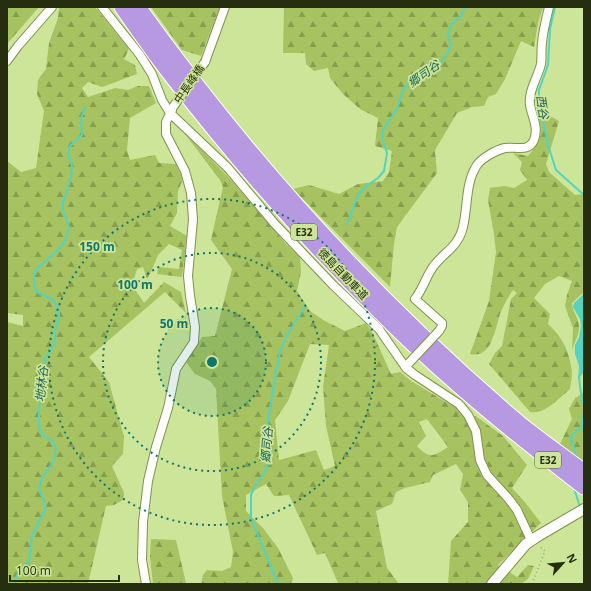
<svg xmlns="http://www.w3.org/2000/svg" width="591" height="591" font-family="'Open Sans','Noto Sans JP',sans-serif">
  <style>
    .forest { fill: url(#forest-firs); fill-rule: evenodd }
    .water { fill: #52d4c2 }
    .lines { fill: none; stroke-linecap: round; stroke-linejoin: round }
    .stream { stroke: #52d4c2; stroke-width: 2 }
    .minor-casing { stroke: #7e9349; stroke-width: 10 }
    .tertiary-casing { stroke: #7e9349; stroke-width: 12 }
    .motorway-casing { stroke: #fff; stroke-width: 17 }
    .path { stroke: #93a669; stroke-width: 1.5; stroke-dasharray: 1 3; stroke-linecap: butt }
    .minor { stroke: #fff; stroke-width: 8 }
    .tertiary { stroke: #fff; stroke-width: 10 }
    .motorway { stroke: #b699e0; stroke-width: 15 }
    .minor-bridge-casing { stroke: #7e9349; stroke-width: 10; stroke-linecap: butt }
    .minor-bridge { stroke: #fff; stroke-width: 8 }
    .ring { fill: none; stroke: #0f766e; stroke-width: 2; stroke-dasharray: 2 4 }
    .labels { text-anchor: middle; stroke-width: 3.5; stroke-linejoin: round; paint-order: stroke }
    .shield { fill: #cde598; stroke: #576538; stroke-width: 1 }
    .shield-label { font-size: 10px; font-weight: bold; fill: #252e0f }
    .street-label { font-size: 11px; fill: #252e0f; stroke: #cde598 }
    .water-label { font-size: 12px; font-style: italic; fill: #1d635a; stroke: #cde598 }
    .centre { fill: #0f766e; stroke: #cde598; stroke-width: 2 }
    .ring-label { font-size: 12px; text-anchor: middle; font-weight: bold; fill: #0f766e; stroke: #cde598; stroke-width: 3.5; stroke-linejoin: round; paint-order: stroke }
  </style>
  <defs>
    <pattern id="forest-firs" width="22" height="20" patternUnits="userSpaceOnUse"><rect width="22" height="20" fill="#a6c261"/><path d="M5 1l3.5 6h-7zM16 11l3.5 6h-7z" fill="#879e4e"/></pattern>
  </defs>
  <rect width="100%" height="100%" fill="#cde598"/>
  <path class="forest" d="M7 7H39L7 44Z
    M59 7H95L129 49 124 59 135 65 137 74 102 87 88 82 82 88 88 97 115 88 128 90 138 86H149L156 103 130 118 127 150 130 160 155 155 159 163 176 164 183 179 178 191 177 213 170 226 187 236 182 277 157 274 158 267 179 269 182 250 169 244 158 255 151 272 147 279 143 267 137 269 132 285 144 303 164 282 181 292 186 313 165 292 89 357 109 382 124 437 123 454 112 466 124 493 123 500 114 505 106 506 88 584H7V322L23 326V315L7 313V161L21 172 36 168 44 111 37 94 38 80 46 69 49 43 58 18Z
    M151 7H220L201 56 182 50Z
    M284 7H543L538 23 534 47 521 41 505 79 496 94 488 97 484 106 472 107 457 113 435 150 437 173 397 227 394 244 390 287 293 189 309 185 339 194 358 184 383 181 389 172 392 151 375 146 378 118 360 109 343 94 330 78 328 68 314 71 306 64 305 53H283Z
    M537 109 559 121 546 164 549 172 575 195 584 194V292L572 303C572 312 580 319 579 328 579 335 574 343 572 350L573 328 565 306 567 295 572 281 559 276 545 284 534 298 550 314 548 324C561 336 568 348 571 366 573 373 571 382 570 389 559 398 545 415 530 412L489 364 495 353 502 346 511 299 517 293 513 290C508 297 503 306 500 314 495 329 492 359 470 354L489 301 496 252 494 234 488 200 490 188 504 186 514 188 527 180 520 170 522 162 513 153 528 156C544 137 543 133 537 109Z
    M182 130 232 181 286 244 300 257 301 272 297 291 310 311 325 321 345 331 366 323 373 334 391 374 400 372 411 381 449 404 477 417 503 436 527 465 512 488 524 501 541 523 498 565 517 577 528 565 534 566 528 579 521 584H448L451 541 468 522V502L460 490 463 474 456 464 433 475 430 482 405 488 396 492 392 504 376 511 387 568 399 584 338 583 325 553 317 555 289 495 274 496 266 484 246 495V511L263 528 278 548 293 578 291 584H153L150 557 151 539 176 540 186 583 201 584 203 575 207 570 222 571 231 567 233 552 222 496 216 389 210 381 195 374 186 362 202 337 215 336 232 269 211 240 223 187 220 180ZM310 344 329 345 323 387 326 426 335 466 324 470 316 450 279 460 275 420 288 401ZM427 419 448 447C434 456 430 460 417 446L426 436 419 422Z
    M584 393V463L560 444 572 419 569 409 575 398Z"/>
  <path class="water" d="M584 294V372L578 380 579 366 575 354V345L579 337 581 326 580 319 573 307 574 303Z"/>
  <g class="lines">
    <path class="stream" d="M555 7 550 29 548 65 539 90V101L548 145 556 170 584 195
      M347 224 358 195 365 187 378 178 384 171 387 153 382 139 383 130 397 109 403 90 413 79 435 68 442 61 448 52 451 45 448 34 451 25 461 16 465 7
      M579 376C580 386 581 398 584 407
      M577 459 571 437 576 431 582 428 584 411
      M574 488 580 507
      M582 513 584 518
      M15 584 14 581 18 574 29 561 32 536 46 508 39 488 42 478 52 464 55 457 56 448 52 441 44 436 39 428V407L44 378 45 359 55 344V330L59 319V311L53 300 37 292 34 285V274L36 270 57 251 64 243 68 233 69 227 63 210V203L71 178 72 166 68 153 70 146 82 135 81 119 85 108
      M278 584 251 518V495L255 486 265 472 268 463 266 446V432L279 356 284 341 305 306
      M584 584V580"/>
    <defs>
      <path id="minor" d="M102 7 140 55 152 74 162 100 170 113 228 168 274 223 333 285 379 329 406 368 415 375 459 404 468 415 476 431 480 460 487 475 508 498 517 510 531 540
        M7 61 18 46 52 7
        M205 62 225 7
        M439 331 442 326V323L415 299C422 290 425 280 431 270 440 254 458 249 463 227 468 207 465 183 477 165 482 158 496 150 505 148 516 146 528 153 534 140 539 127 532 117 530 105 528 91 538 77 541 64 542 57 541 50 542 43 543 31 546 19 549 7
        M146 584 142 560 143 522 148 481 156 447 168 408 176 369 194 342 195 327 190 296 188 276 193 219 191 193 185 171 166 134V122L172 110"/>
      <path id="tertiary" d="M492 584 526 544 538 536 584 509"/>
      <path id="motorway" d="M122 7C138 30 154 53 171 75 239 163 313 247 392 324 452 383 518 436 584 487
        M138 7C248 160 375 301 519 423 540 440 563 456 584 472"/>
    </defs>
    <use href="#minor" class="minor-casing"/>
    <use href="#tertiary" class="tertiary-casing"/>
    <use href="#motorway" class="motorway-casing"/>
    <path class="path" d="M532 584 545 551 539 546"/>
    <use href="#minor" class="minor"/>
    <use href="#tertiary" class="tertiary"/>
    <use href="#motorway" class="motorway"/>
    <defs>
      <path id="minor-bridge" d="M173 107 205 62
        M409 363 439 331"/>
    </defs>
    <use href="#minor-bridge" class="minor-bridge-casing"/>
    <use href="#minor-bridge" class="minor-bridge"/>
  </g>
  <circle cx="212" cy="362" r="54" fill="#0f766e" fill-opacity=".12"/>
  <g class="ring">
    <circle cx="212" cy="362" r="54"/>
    <circle cx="212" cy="362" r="109"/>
    <circle cx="212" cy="362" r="163"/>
  </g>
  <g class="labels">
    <g class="shield">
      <rect x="291" y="224" width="26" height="16" rx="3"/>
      <rect x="535" y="452" width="26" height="16" rx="3"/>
    </g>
    <g class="shield-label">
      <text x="304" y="236">E32</text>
      <text x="548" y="464">E32</text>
    </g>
    <g class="street-label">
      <text transform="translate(189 84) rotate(-55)" y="4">中長峰橋</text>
      <text transform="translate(343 274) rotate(46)" y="4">徳島自動車道</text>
    </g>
    <g class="water-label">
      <text transform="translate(424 74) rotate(-36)" y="4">郷司谷</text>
      <text transform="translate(542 107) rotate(81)" y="4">西谷</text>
      <text transform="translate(42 384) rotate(-84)" y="4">地林谷</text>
      <text transform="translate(267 445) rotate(-86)" y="4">郷司谷</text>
    </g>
  </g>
  <circle cx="212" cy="362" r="6" class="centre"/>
  <g class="ring-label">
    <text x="97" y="251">150 m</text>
    <text x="135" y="289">100 m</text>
    <text x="174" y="328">50 m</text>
  </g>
  <rect width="591" height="591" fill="none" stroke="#252e0f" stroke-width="16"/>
  <g transform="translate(563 563) rotate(63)" stroke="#cde598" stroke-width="3" paint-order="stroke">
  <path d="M0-3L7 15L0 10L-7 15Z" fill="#252e0f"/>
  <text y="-6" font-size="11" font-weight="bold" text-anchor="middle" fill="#252e0f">N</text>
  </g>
  <path d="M10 575v6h109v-6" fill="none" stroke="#252e0f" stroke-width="2"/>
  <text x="16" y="575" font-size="12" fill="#252e0f" stroke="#cde598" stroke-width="3" paint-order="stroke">100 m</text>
</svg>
